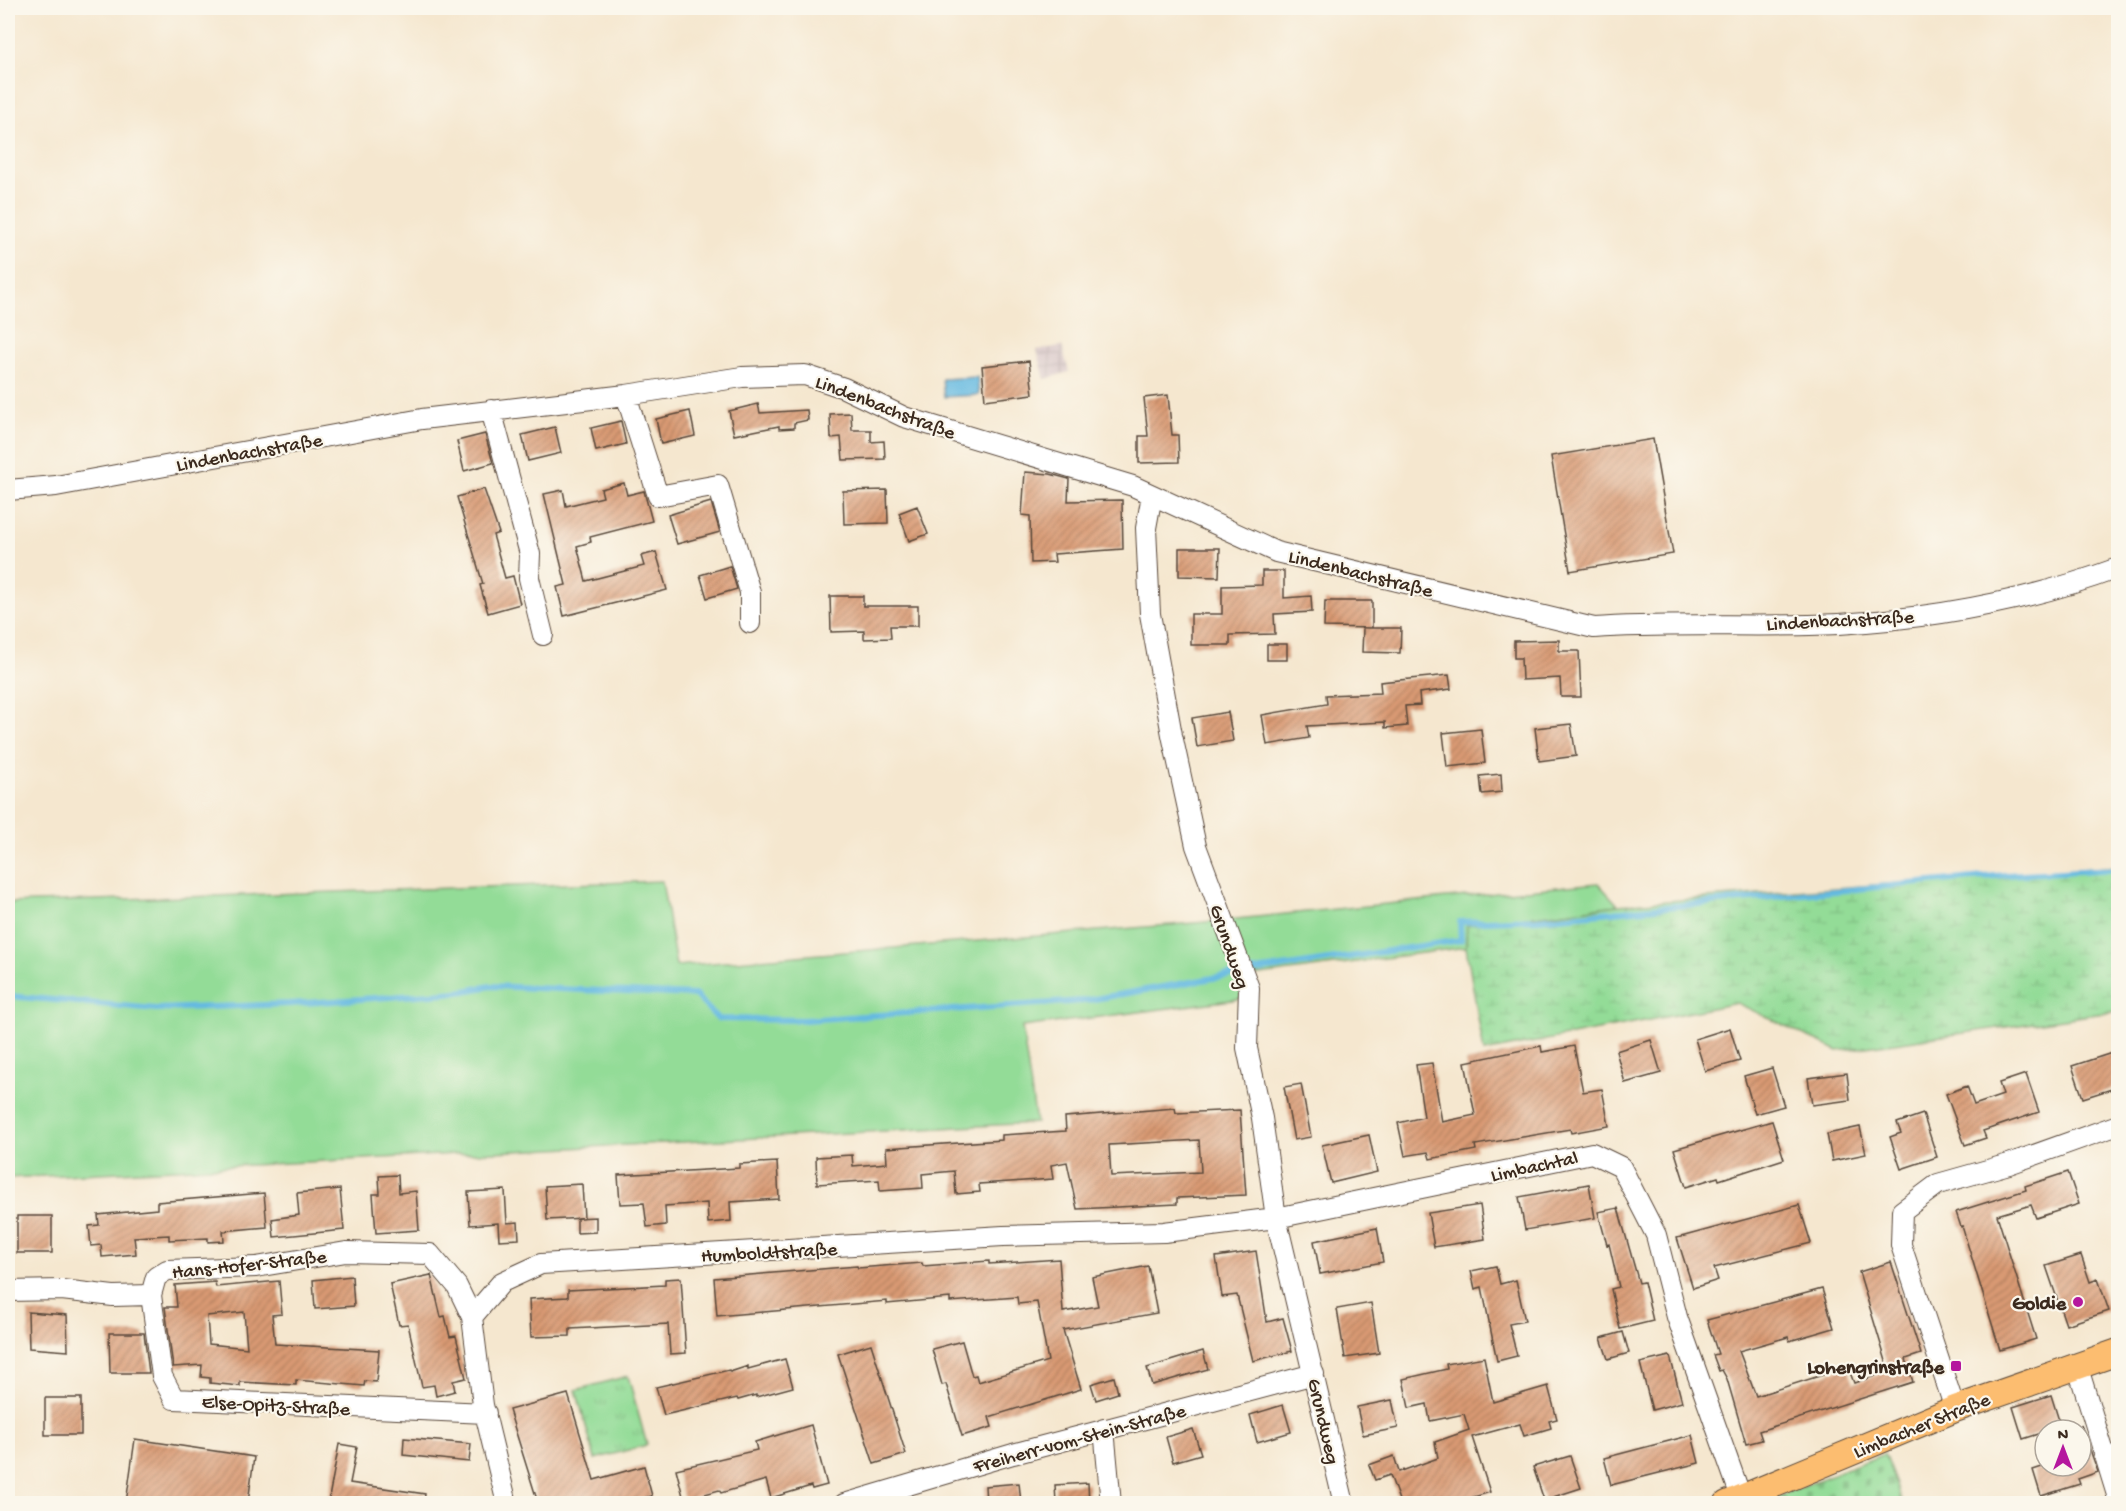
<svg xmlns="http://www.w3.org/2000/svg" width="2126" height="1511" font-family="'Gochi Hand',sans-serif">
  <style>
    .industrial { fill: url(#industrial-grid) }
    .grass { fill: #93dc97; stroke: #67835a; stroke-width: 1.5 }
    .wetland { fill: url(#wetland-marsh); stroke: #67835a; stroke-width: 1.5 }
    .cemetery { fill: url(#cemetery-stones); stroke: #67835a; stroke-width: 1.5 }
    .park { fill: url(#park-tufts); stroke: #67835a; stroke-width: 1.5 }
    .water { fill: #65bae1; stroke: #507280; stroke-width: 1.5 }
    .lines { fill: none; stroke-linecap: round; stroke-linejoin: round }
    .stream { stroke: #65bae1; stroke-width: 6 }
    .building { fill: url(#building-hatch); fill-rule: evenodd }
    .minor-casing { stroke: #574639; stroke-width: 22 }
    .major-casing { stroke: #574639; stroke-width: 28 }
    .minor { stroke: #fff; stroke-width: 20 }
    .major { stroke: #fcbd6f; stroke-width: 26 }
    .poi-dot { fill: #b5179e; stroke: #fbf7ec; stroke-width: 2 }
    .labels { text-anchor: middle; stroke-width: 4.5; stroke-linejoin: round; paint-order: stroke }
    .street-label { font-size: 20px; fill: #3b2a1e; stroke: #fbf7ec }
    .poi-label { font-size: 20px; font-weight: bold; fill: #3b2a1e; stroke: #fbf7ec; text-anchor: end }
  </style>
  <defs>
    <pattern id="industrial-grid" width="8" height="8" patternUnits="userSpaceOnUse" patternTransform="scale(1.5)"><rect width="8" height="8" fill="#d2bec2"/><path d="M0 4h8M4 0v8" fill="none" stroke="#b5a3a6"/></pattern>
    <pattern id="wetland-marsh" width="20" height="14" patternUnits="userSpaceOnUse" patternTransform="scale(1.5)"><rect width="20" height="14" fill="#93dc97"/><path d="M1 5h8M5 5V1M11 12h8M15 12V8" fill="none" stroke="#80bd82"/></pattern>
    <pattern id="cemetery-stones" width="16" height="16" patternUnits="userSpaceOnUse" patternTransform="scale(1.5)"><rect width="16" height="16" fill="#93dc97"/><path d="M2 7V4a2 2 0 0 1 4 0v3zM10 15v-3a2 2 0 0 1 4 0v3z" fill="#80bd82"/></pattern>
    <pattern id="park-tufts" width="24" height="20" patternUnits="userSpaceOnUse" patternTransform="scale(1.5)"><rect width="24" height="20" fill="#93dc97"/><path d="M3 7l-1-3M5 7V3M7 7l1-3M15 17l-1-3M17 17v-4M19 17l1-3" fill="none" stroke="#80bd82"/></pattern>
    <pattern id="building-hatch" width="6" height="6" patternUnits="userSpaceOnUse" patternTransform="scale(1.5)"><rect width="6" height="6" fill="#d99a73"/><path d="M-1 1l2-2M0 6l6-6M5 7l2-2" fill="none" stroke="#b17e5e"/></pattern>
  </defs>
  <rect width="100%" height="100%" fill="#fbf7ec"/>
  <filter id="ink" filterUnits="userSpaceOnUse"><feTurbulence type="fractalNoise" baseFrequency=".0167" numOctaves="2"/><feDisplacementMap in="SourceGraphic" scale="12" xChannelSelector="R" yChannelSelector="G"/><feConvolveMatrix kernelMatrix="1 2 1 2 8 2 1 2 1" color-interpolation-filters="sRGB"/></filter>
  <filter id="wash" filterUnits="userSpaceOnUse"><feTurbulence type="fractalNoise" baseFrequency=".008" numOctaves="4" result="noise"/><feDisplacementMap in="SourceGraphic" scale="24" xChannelSelector="R" yChannelSelector="G"/><feGaussianBlur stdDeviation="1.35" result="paint"/><feColorMatrix in="noise" values="0 0 0 0 0 0 0 0 0 0 0 0 0 0 0 0 0 1.4 0 .05"/><feComposite in="paint" operator="in"/></filter>
  <g filter="url(#wash)">
    <rect width="100%" height="100%" fill="#f5e7cf"/>
    <path class="industrial" d="M1062 346 1069 372 1045 379 1037 350Z"/>
    <path class="grass" d="M662 881 676 966 1206 922 1598 883 1618 905 1467 925 1466 947 1253 976 1255 997 1022 1027 1036 1123 8 1178V903Z"/>
    <path class="wetland" d="M2118 866V1011L1838 1051 1737 1003 1484 1052 1466 947 1467 925 1618 905Z"/>
    <path class="cemetery" d="M1884 1454 1903 1503 1758 1504Z"/>
    <path class="park" d="M628 1376 647 1445 595 1459 576 1390Z"/>
    <path class="water" d="M977 377 979 395 944 397 942 379Z"/>
    <g class="lines">
      <path class="stream" d="M1249 972 1461 940 1460 922 1538 919 2006 875 2118 869
        M8 996 156 1009 290 1004 459 992 491 986 695 995 718 1019 804 1020 1083 1001 1236 974"/>
    </g>
    <g id="blocks">
      <path class="building" d="M1029 361 1033 394 985 400 982 366Z
        M1168 395 1172 435H1178L1179 462 1139 463V436H1148L1144 398Z
        M758 404 760 413 807 410 808 420 794 423V428L779 429V426L734 435 729 411Z
        M690 411 695 436 661 444 656 419Z
        M851 413 852 430H871V442L884 441 885 459 843 460 841 437 831 438 830 414Z
        M621 421 626 444 596 451 591 428Z
        M555 427 561 453 528 461 522 435Z
        M485 434 493 463 464 471 457 441Z
        M1653 439 1673 554 1570 571 1551 456Z
        M1025 472 1050 474 1069 479 1068 501 1122 500 1123 549 1054 554 1055 562 1031 563 1030 516 1022 515Z
        M624 483 627 495 644 491 652 521 590 537 591 542 577 546 586 581 644 566 641 556 656 552 667 590 564 616 557 587 566 585 544 494 563 490 566 506 603 497 601 489Z
        M484 489 499 533 493 535 505 578 513 576 520 604 488 613 480 585 483 584 457 497Z
        M887 490 888 523 844 524 843 491Z
        M711 502 720 532 677 544 668 515Z
        M917 506 928 534 909 541 899 513Z
        M1179 548H1220L1219 577 1179 576Z
        M730 566 737 589 707 598 700 575Z
        M1262 571H1284V598L1311 596 1312 612 1274 614 1275 634 1230 635V645H1191V614H1222V586L1262 585Z
        M830 596H863V606H918V626H890L891 638 864 639V631L831 632Z
        M1325 601H1372V628L1324 627Z
        M1363 628H1401L1400 653 1362 652Z
        M1559 640V651H1579L1581 697H1561L1560 678 1522 680 1521 658H1514V641Z
        M1267 644H1287V660H1267Z
        M1449 675 1451 689 1419 693 1420 705 1405 706 1407 726 1385 728V722L1307 726 1309 738 1267 745 1262 715 1327 704 1326 695 1381 693 1380 682Z
        M1228 712 1233 741 1197 747 1192 718Z
        M1571 724 1576 756 1539 761 1535 728Z
        M1481 729 1485 763 1447 767 1443 733Z
        M1501 774 1502 792 1482 794 1480 776Z
        M1730 1028 1740 1061 1705 1071 1695 1039Z
        M1651 1040 1661 1073 1625 1083 1616 1051Z
        M1541 1046 1542 1052 1574 1046 1583 1092 1602 1089 1609 1126 1571 1133 1570 1129 1475 1145 1476 1150 1430 1159 1428 1152 1405 1156 1398 1123 1424 1117 1416 1065 1432 1063 1442 1122 1475 1115 1465 1062Z
        M2115 1052 2118 1061V1087L2083 1098 2072 1066Z
        M1772 1068 1784 1106 1755 1114 1744 1076Z
        M1847 1073 1850 1100 1812 1105 1808 1078Z
        M2026 1074 2039 1112 1983 1131 1986 1138 1965 1145 1946 1094 1967 1086 1974 1105 2003 1095 1999 1083Z
        M1301 1084 1311 1137 1294 1140 1284 1087Z
        M1175 1108 1176 1113 1240 1110 1246 1195 1177 1198V1204L1077 1209 1067 1162 1051 1165 1053 1179 979 1184 980 1192 956 1194 954 1171 922 1174 923 1188 880 1191 879 1180 817 1184 816 1157 852 1155 853 1166 887 1163 886 1148 1002 1140V1135L1066 1131 1065 1117ZM1199 1140 1201 1172 1111 1176 1109 1145Z
        M1923 1114 1937 1157 1901 1169 1890 1137 1901 1133 1897 1123Z
        M1772 1121 1784 1159 1719 1180 1718 1177 1686 1187 1674 1149Z
        M1860 1127 1866 1154 1832 1161 1827 1134Z
        M1369 1135 1377 1172 1331 1183 1322 1145Z
        M777 1162 779 1199 730 1202 731 1221 708 1223 707 1203 665 1206 666 1225 647 1227 644 1203 620 1204 618 1175 739 1168V1164Z
        M2068 1172 2079 1204 2036 1218 2031 1205 1997 1215 2036 1339 2000 1350 1962 1226H1964L1961 1227 1956 1212 2026 1190 2025 1186Z
        M398 1175 399 1193 416 1191 419 1230 376 1233 373 1194H380L379 1176Z
        M582 1184 584 1218 547 1220 545 1186Z
        M1589 1184 1595 1218 1525 1230 1519 1197Z
        M340 1189 344 1230 274 1237 272 1219 299 1215 297 1193Z
        M505 1190 507 1223 518 1222 519 1239 499 1240 498 1223 470 1225 468 1192Z
        M264 1193 267 1227 223 1231 224 1241 208 1242V1238L169 1240V1235L134 1237 136 1254 102 1257 101 1245 91 1246 89 1226 99 1225 98 1215 157 1209V1202Z
        M1480 1205 1485 1239 1434 1247 1428 1213Z
        M1799 1205 1811 1243 1714 1268 1718 1280 1693 1288 1677 1238Z
        M1618 1208 1639 1283 1644 1282 1653 1321 1620 1329 1611 1289 1619 1287 1609 1244 1607 1245 1598 1212Z
        M17 1216H52V1253H17Z
        M596 1217V1232L577 1233V1218Z
        M1377 1228 1383 1262 1320 1274 1314 1241Z
        M1256 1251 1267 1322 1283 1318 1292 1351 1253 1361 1237 1295 1222 1297 1216 1257Z
        M2081 1255 2090 1282 2098 1279 2109 1311 2066 1325 2046 1266Z
        M1059 1259 1063 1312 1098 1306 1092 1277 1148 1266 1157 1313 1063 1330 1081 1389 989 1417 992 1427 962 1436 946 1384 942 1385 932 1349 962 1341 972 1376 976 1375 978 1382 1048 1361 1037 1302 1018 1304 1017 1297 950 1302V1298L887 1304V1301L717 1316 714 1278 857 1266 858 1268 922 1263 923 1266 989 1261V1264Z
        M1891 1262 1921 1354 1906 1359 1913 1382 1759 1431 1762 1440 1746 1444 1727 1379 1722 1370 1719 1371 1713 1355 1718 1354 1707 1320 1822 1289 1834 1328 1789 1341 1788 1337 1739 1351 1756 1396 1848 1367 1854 1383 1889 1371 1859 1272Z
        M1496 1266 1500 1284 1516 1280 1525 1321 1509 1324 1517 1356 1497 1361 1482 1287 1475 1289 1471 1271Z
        M431 1275 441 1317 445 1316 450 1337 456 1336 466 1378 453 1381 455 1391 436 1396 434 1385 422 1387 408 1324 399 1325 390 1284Z
        M352 1276 354 1306 315 1309 313 1280Z
        M681 1278 686 1353 670 1354 668 1324 570 1329V1336L531 1337 529 1299 568 1297V1290L665 1285V1279Z
        M279 1281 282 1314 272 1315 275 1344 379 1350 376 1382 365 1381 364 1386 296 1380V1385L240 1382V1386L210 1383V1378L201 1377 202 1365 173 1367 165 1307H177L175 1285 215 1282 216 1287ZM244 1312 247 1348 209 1344 207 1316Z
        M1371 1303 1379 1353 1345 1358 1337 1309Z
        M28 1312 67 1315 68 1351 29 1348Z
        M1623 1332 1629 1353 1608 1359 1601 1338Z
        M109 1333H144L149 1373H110Z
        M871 1344 906 1454 874 1464 838 1354Z
        M1203 1351 1208 1369 1152 1385 1147 1368Z
        M1670 1356 1682 1402 1652 1410 1640 1363Z
        M1484 1357 1493 1402 1548 1386 1557 1419 1549 1421 1551 1428 1524 1436 1520 1424 1472 1437 1490 1492 1455 1503H1400L1390 1475 1375 1480 1369 1465 1394 1456 1399 1472 1438 1458 1435 1442 1469 1430 1464 1414 1430 1421 1427 1404 1409 1408 1403 1379 1447 1369 1446 1364Z
        M785 1359 793 1387 756 1397V1395L738 1400 737 1398 664 1415 656 1387 729 1370 730 1372 748 1366V1369Z
        M1114 1377 1118 1393 1096 1400 1091 1384Z
        M568 1394 594 1480 644 1466 652 1496 624 1503H538L509 1410Z
        M2051 1395 2061 1427 2023 1439 2013 1407Z
        M45 1398H81V1435H45Z
        M1392 1400 1398 1428 1363 1435 1357 1407Z
        M1283 1405 1291 1432 1257 1442 1250 1415Z
        M811 1425 827 1485 812 1489 811 1486 771 1498 766 1480 721 1493 719 1490 684 1500 676 1469 757 1450 755 1442Z
        M2081 1425 2098 1472 2078 1479 2080 1484 2041 1496 2033 1470 2045 1466H2081Z
        M1193 1429 1201 1454 1173 1462 1166 1437Z
        M1692 1435 1699 1463 1611 1485 1604 1458Z
        M404 1438 471 1444 469 1462 403 1455Z
        M135 1439 254 1457 248 1503H126Z
        M339 1444 357 1447 350 1483 425 1494 424 1503H328Z
        M1570 1456 1581 1488 1544 1500 1533 1467Z
        M1019 1483 1021 1503H986L985 1486Z
        M1088 1483 1089 1503H1056L1055 1485Z"/>
    </g>
  </g>
  <g filter="url(#ink)">
    <use href="#blocks" fill-opacity="0" stroke="#574639" stroke-width="1.5"/>
    <g class="lines">
      <defs>
        <path id="minor" d="M626 395 658 496 718 485 750 592V623
          M491 410 530 554 529 578 543 635
          M8 490 56 486 422 419 626 395 742 377 805 375 844 388 904 417 1133 486 1276 552 1594 628C1676 622 1757 628 1839 624 1935 618 2029 601 2118 568
          M1152 495 1146 528 1150 614 1172 735 1196 846 1249 988 1247 1048 1262 1118 1276 1218 1344 1504
          M8 1291 62 1290 113 1296 151 1295 156 1277 167 1270 256 1267 346 1252 430 1254 457 1286 472 1317
          M151 1295 162 1376 174 1399 486 1413
          M2077 1365 2118 1498
          M1955 1409 1901 1245 1902 1211 1938 1184 2009 1164 2118 1125
          M1104 1429 1111 1504
          M507 1504 483 1405 472 1317 502 1282 541 1264 1003 1236 1164 1232 1276 1218 1592 1153 1621 1167 1656 1235 1677 1317 1741 1497
          M844 1504 1013 1454 1314 1374"/>
        <path id="major" d="M1727 1504 1955 1409 2118 1352"/>
      </defs>
      <use href="#minor" class="minor-casing"/>
      <use href="#major" class="major-casing"/>
      <use href="#minor" class="minor"/>
      <use href="#major" class="major"/>
    </g>
  </g>
  <g class="poi-dot">
    <circle cx="2078" cy="1302" r="6"/>
    <rect x="1950" y="1360" width="12" height="12" rx="3"/>
  </g>
  <g class="labels">
    <g class="street-label">
      <text transform="translate(886 406) rotate(21)" y="7">Lindenbachstraße</text>
      <text transform="translate(249 451) rotate(-10)" y="7">Lindenbachstraße</text>
      <text transform="translate(1361 572) rotate(14)" y="7">Lindenbachstraße</text>
      <text transform="translate(1840 619) rotate(-3)" y="7">Lindenbachstraße</text>
      <text transform="translate(1231 946) rotate(71)" y="7">Grundweg</text>
      <text transform="translate(1534 1165) rotate(-12)" y="7">Limbachtal</text>
      <text transform="translate(769 1251) rotate(-3)" y="7">Humboldtstraße</text>
      <text transform="translate(249 1263) rotate(-6)" y="7">Hans-Hofer-Straße</text>
      <text transform="translate(276 1404) rotate(3)" y="7">Else-Opitz-Straße</text>
      <text transform="translate(1325 1421) rotate(77)" y="7">Grundweg</text>
      <text transform="translate(1921 1424) rotate(-22)" y="7">Limbacher Straße</text>
      <text transform="translate(1079 1437) rotate(-15)" y="7">Freiherr-vom-Stein-Straße</text>
    </g>
    <g class="poi-label">
      <text x="2066" y="1309">Goldie</text>
      <text x="1944" y="1373">Lohengrinstraße</text>
    </g>
  </g>
  <rect width="2126" height="1511" fill="none" stroke="#fbf7ec" stroke-width="30"/>
  <g transform="translate(2063 1448)"><circle r="28" fill="#fbf7ec" stroke="#aea59a" stroke-width="1.5"/>
  <path d="M0-4.5L10 22L0 15L-10 22Z" fill="#b5179e"/>
  <text y="-9" font-size="16" font-weight="bold" text-anchor="middle" fill="#3b2a1e">N</text>
  </g>
</svg>
